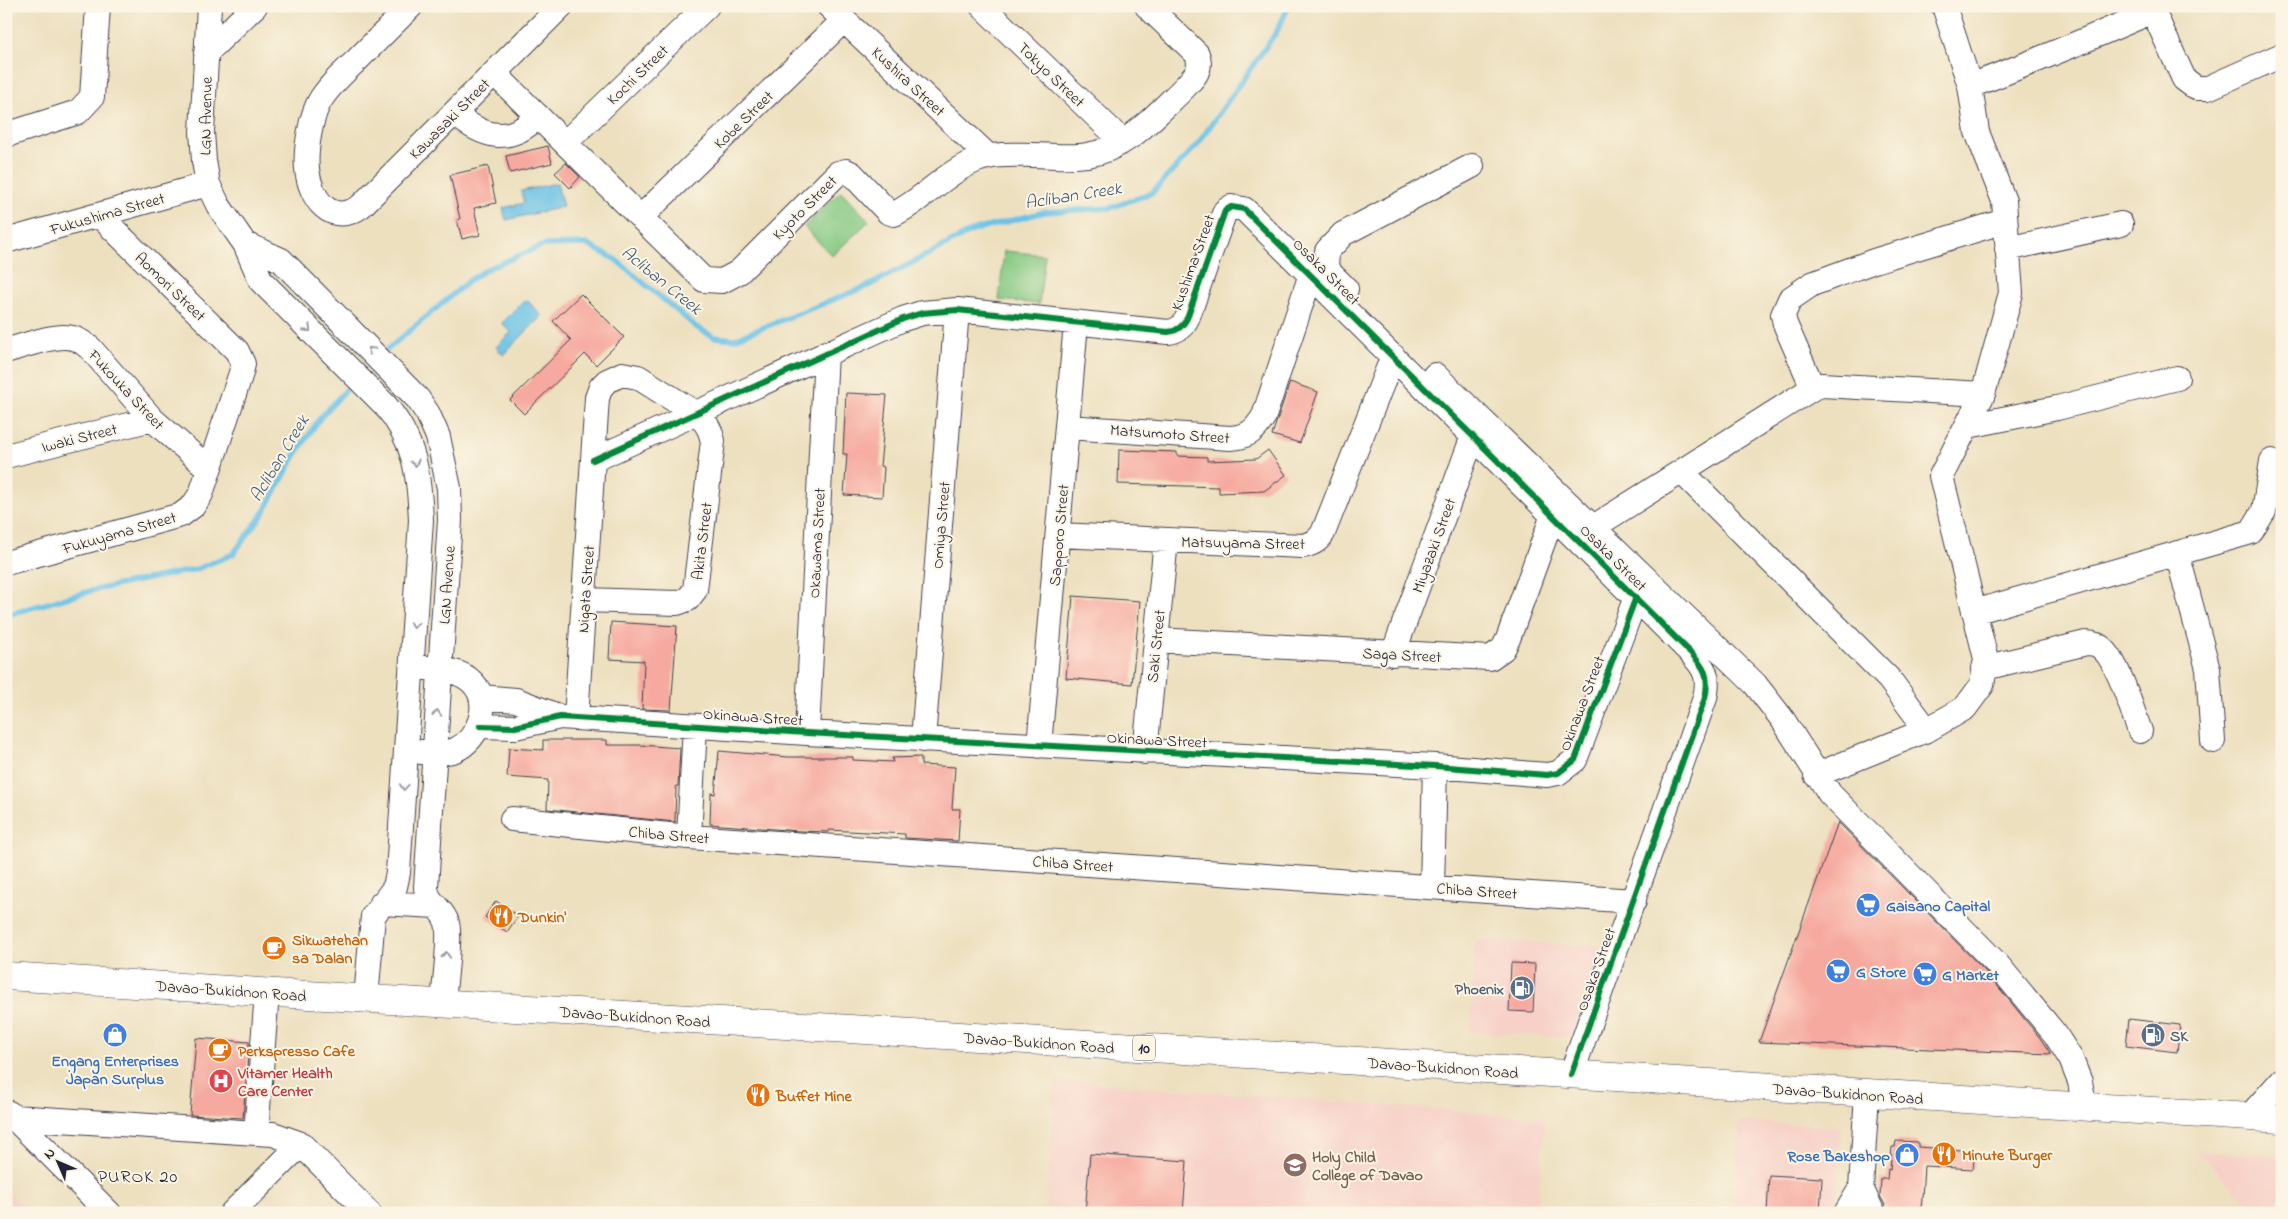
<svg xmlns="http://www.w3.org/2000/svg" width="2288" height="1219" font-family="'Indie Flower',sans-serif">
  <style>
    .built { fill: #f7d1c8 }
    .green { fill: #86c983; stroke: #54765f }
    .water { fill: #6ac2e7; stroke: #467291 }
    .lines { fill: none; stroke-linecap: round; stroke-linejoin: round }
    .stream { stroke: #6ac2e7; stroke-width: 5.5 }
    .building { fill: #f6a99e }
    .street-casing { stroke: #403e4f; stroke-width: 26 }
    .highway-casing { stroke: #403e4f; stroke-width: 29 }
    .street { stroke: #fff; stroke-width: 24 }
    .highway { stroke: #fff; stroke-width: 28 }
    .cycleway-casing { stroke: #fcf5e5; stroke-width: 9 }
    .cycleway { stroke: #00873e; stroke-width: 6 }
    .oneway { stroke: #9c9ca7 }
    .labels { text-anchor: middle; stroke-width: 4; stroke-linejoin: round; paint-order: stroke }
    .shield { fill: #fcf5e5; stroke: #63616e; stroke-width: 1 }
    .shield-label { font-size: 15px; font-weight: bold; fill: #22223b }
    .street-label { font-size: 16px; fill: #22223b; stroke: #fcf5e5 }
    .shop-label { font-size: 16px; font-weight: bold; fill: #366cbe; stroke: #fcf5e5; text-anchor: start }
    .food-label { font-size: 16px; font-weight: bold; fill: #c56008; stroke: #fcf5e5; text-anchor: start }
    .service-label { font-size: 16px; font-weight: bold; fill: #4e5e75; stroke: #fcf5e5; text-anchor: end }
    .health-label { font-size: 16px; font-weight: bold; fill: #be3a42; stroke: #fcf5e5; text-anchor: start }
    .education-label { font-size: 16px; font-weight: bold; fill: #785e54; stroke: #fcf5e5; text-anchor: start }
    .water-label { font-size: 18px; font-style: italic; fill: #3b5a77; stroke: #fcf5e5 }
    .neighbourhood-label { font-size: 18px; letter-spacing: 1px; fill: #22223b; stroke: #fcf5e5 }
  </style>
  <rect width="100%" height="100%" fill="#fcf5e5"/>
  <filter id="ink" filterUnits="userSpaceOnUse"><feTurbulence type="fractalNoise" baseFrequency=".02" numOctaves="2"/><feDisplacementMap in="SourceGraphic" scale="10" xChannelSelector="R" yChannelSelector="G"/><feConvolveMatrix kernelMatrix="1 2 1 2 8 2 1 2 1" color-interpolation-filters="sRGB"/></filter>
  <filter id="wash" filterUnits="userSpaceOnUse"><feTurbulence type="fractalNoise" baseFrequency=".0096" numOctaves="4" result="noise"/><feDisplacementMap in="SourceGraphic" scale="20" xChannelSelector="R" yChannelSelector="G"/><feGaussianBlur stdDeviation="1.12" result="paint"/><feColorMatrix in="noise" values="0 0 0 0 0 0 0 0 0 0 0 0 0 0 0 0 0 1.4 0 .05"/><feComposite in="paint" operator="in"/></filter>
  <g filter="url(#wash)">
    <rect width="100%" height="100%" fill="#ede0bf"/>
    <path class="built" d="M1476 939 1604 947 1572 1038 1470 1032Z
      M1055 1080 1545 1118 1537 1213H1045Z
      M1739 1121 1841 1128 1835 1213H1733Z
      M2198 1152 2282 1156V1213H2258Z
      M6 1189 30 1213H6Z"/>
    <path class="green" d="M841 191 869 221 832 256 804 227Z
      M1004 251 1045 255 1039 304 999 300Z"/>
    <path class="water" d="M557 183 563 207 506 220 503 208 524 203 521 191Z
      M526 299 542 316 503 355 496 347 511 332 502 323Z"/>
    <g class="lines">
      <path class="stream" d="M381 355 471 279 489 268 544 245 586 244 615 259 696 327 714 337 734 339 868 286 972 231 1044 212 1110 208 1152 193 1197 145 1277 31 1289 6
        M6 615 94 590 197 569 233 554 263 514 296 454 320 418 354 381"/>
    </g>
    <g id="blocks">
      <path class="building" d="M548 146 552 163 510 173 506 156Z
        M566 163 580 177 570 188 555 173Z
        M488 166 496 203 474 208 480 235 462 239 457 220 460 219 450 175Z
        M581 294 624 337 596 365 585 354 524 414 510 400 571 340 553 321Z
        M1290 382 1318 392 1300 443 1272 435Z
        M846 393 887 395 880 466 884 467 882 497 844 495 847 454H843Z
        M1119 450 1177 452V456L1207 457V461L1256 459 1268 450 1286 475 1264 491 1219 493V487L1118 484Z
        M1073 596 1140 601 1132 684 1066 678Z
        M611 622 677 626 671 710 642 709 644 661 609 659Z
        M543 740H607V745H640L680 748 678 786H676L675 822 547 809 548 780 507 777 509 748 543 750Z
        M719 751 788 757H853V760L893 762 892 758 921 757V765L955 767 952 809H960L958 841 905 838V834L829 830V832L799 831 710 824 711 793 715 794Z
        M1838 822 1987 973 2040 1038 2051 1054 1759 1042Z
        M496 901 518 916 507 932 485 917Z
        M1511 963 1535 964 1533 1012 1509 1011Z
        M2129 1019 2180 1025 2177 1052 2126 1046Z
        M196 1038 249 1042 243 1118 190 1115Z
        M1896 1141 1918 1142V1147L1975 1151 1973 1169 1924 1166 1921 1213H1887L1885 1205 1880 1196 1881 1179H1887L1888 1169 1890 1170 1892 1147H1895Z
        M1090 1154 1187 1161 1183 1213H1085Z
        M1769 1175 1822 1178 1820 1213H1767Z"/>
    </g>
  </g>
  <g filter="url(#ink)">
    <use href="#blocks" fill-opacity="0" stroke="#403e4f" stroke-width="1"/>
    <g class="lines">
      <defs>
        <path id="street" d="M209 6 202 132 204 161 208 184 218 205 245 244 261 281 385 405C415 440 419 475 421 520L398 873 395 887 373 916 366 999
          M411 6C393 24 375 42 357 60 344 72 331 84 321 99 311 114 305 151 307 169 310 198 331 228 361 206L561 6
          M829 6 988 156
          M982 6 1122 141
          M1944 6 1970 86
          M2153 11 2184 79 2196 88H2208L2282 55
          M206 53 255 6
          M494 73 704 280 722 281 739 272 838 173 846 171 852 174 888 212 894 214C923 200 946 172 977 160 995 153 1014 155 1033 155 1051 155 1069 158 1087 155 1125 150 1154 117 1180 92 1191 80 1204 71 1197 54L1147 6
          M454 113C482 137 509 146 538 116
          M6 135 78 112 92 97 98 6
          M566 142 707 6
          M641 217 844 20
          M6 241 208 184
          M245 244 281 260 418 399 428 414 438 437 449 488 450 520 426 887C427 904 443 908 447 923 451 939 444 985 443 1004
          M2007 249 2121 224
          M1346 289 1326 269 1327 251 1343 234 1472 166
          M6 351C23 346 56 333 73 338 79 339 84 344 90 348L152 419 209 469
          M1435 375 1755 684 1783 720 1830 794 1997 964 2055 1034 2071 1059 2080 1082 2085 1108
          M1813 388 1785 324 1783 315 1790 299 1812 284 1874 261 2005 221
          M1968 426 2057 408 2177 378
          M1067 427 1230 438C1248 437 1255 431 1264 416L1311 274
          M6 456 152 419
          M593 460 903 319 922 313 957 310 1168 332C1178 331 1184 326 1188 316L1225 211 1231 207 1244 209 1690 652C1705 668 1710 676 1705 698L1571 1075
          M1682 472 1889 679 1927 730
          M1592 528 1813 388 1822 385 1983 394
          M1058 535 1302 546C1312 544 1317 542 1323 533L1393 356
          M2177 553 2208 669 2213 741
          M6 563 181 515 193 506 201 494 241 373 243 364 237 351 99 215
          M1974 612 2251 532 2264 511 2272 461
          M1156 640 1490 658 1503 649 1508 639 1553 515
          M1393 654 1473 436
          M1984 668 2086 643C2093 643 2098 644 2104 650 2119 665 2132 710 2140 731
          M481 697 516 700 560 717
          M576 718 597 398 601 387 607 381 622 374 638 377 695 413 705 422 710 431 713 441 695 590 688 599 677 603 584 600
          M480 726 515 727 560 717 807 733 1435 766 1547 775 1558 773 1575 760 1636 597
          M807 733 826 353
          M923 740 957 310
          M1039 746 1076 323
          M421 752C432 753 444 754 455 750 479 740 493 702 472 682 460 670 441 669 425 668
          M1145 752 1166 540
          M1816 775 1927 730 1965 708 1982 685 1986 659 1941 476 1983 394 2011 293 2004 201 1977 132 1970 86C2032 63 2093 37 2153 11L2151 6
          M512 819 689 837 1634 901
          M689 837 695 726
          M1432 887 1435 766
          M382 903 436 906
          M9 1113 109 1213
          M14 1117 256 1133 273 1134 301 1144 369 1213
          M2249 1117 2282 1080
          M256 1133 267 993
          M1861 1188 1873 1213
          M232 1213 301 1144
          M1846 1213 1861 1188 1867 1094"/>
        <path id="highway" d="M6 976 2282 1119"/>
      </defs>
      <use href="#street" class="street-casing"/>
      <use href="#highway" class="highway-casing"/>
      <use href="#street" class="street"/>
      <use href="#highway" class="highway"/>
      <defs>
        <path id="cycleway" d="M593 460 903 319 922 313 957 310 1168 332C1178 331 1184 326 1188 316L1225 211 1231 207 1244 209 1690 652C1705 668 1710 676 1705 698L1571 1075
          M480 726 515 727 560 717 807 733 1435 766 1547 775 1558 773 1575 760 1636 597"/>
      </defs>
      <use href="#cycleway" class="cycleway-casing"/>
      <use href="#cycleway" class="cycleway"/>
    </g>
    <defs><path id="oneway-chevron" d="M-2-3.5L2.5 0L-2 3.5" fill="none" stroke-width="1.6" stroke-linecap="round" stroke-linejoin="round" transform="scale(1.25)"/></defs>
    <g class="oneway">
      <use href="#oneway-chevron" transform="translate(308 329) rotate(45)"/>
      <use href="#oneway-chevron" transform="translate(371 350) rotate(-135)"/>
      <use href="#oneway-chevron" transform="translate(415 463) rotate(77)"/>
      <use href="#oneway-chevron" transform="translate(414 625) rotate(94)"/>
      <use href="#oneway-chevron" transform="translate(437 713) rotate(-86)"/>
      <use href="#oneway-chevron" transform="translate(404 787) rotate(94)"/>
      <use href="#oneway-chevron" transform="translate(446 955) rotate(-86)"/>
    </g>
  </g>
  <defs>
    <symbol id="supermarket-disc" viewBox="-11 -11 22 22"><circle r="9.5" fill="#3f7fe0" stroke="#fcf5e5"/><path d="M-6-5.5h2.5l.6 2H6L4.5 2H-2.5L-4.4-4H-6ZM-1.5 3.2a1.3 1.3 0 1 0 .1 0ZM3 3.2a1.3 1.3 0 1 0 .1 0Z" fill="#fff"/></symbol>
    <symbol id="restaurant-disc" viewBox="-11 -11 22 22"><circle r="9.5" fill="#e8710a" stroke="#fcf5e5"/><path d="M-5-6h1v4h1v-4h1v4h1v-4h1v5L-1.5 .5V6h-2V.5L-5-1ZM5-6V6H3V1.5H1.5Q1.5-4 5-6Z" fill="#fff"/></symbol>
    <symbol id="cafe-disc" viewBox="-11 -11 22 22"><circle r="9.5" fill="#e8710a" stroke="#fcf5e5"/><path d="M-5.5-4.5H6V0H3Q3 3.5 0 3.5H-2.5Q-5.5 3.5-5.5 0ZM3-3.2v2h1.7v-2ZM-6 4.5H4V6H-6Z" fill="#fff"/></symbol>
    <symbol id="fuel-disc" viewBox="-11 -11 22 22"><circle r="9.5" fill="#5c6f8a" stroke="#fcf5e5"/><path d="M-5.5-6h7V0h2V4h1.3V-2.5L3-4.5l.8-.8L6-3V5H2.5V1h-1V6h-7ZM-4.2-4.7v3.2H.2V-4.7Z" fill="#fff"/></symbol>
    <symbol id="shop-disc" viewBox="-11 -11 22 22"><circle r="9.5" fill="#3f7fe0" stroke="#fcf5e5"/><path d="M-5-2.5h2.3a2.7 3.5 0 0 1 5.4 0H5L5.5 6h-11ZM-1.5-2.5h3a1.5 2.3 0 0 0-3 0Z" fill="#fff"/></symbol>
    <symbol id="hospital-disc" viewBox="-11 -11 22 22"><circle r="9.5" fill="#e0444e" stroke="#fcf5e5"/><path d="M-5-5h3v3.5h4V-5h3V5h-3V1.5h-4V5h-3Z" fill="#fff"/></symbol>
    <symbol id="university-disc" viewBox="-11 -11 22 22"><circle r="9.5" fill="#8d6e63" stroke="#fcf5e5"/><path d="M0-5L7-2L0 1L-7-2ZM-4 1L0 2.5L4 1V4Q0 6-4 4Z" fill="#fff"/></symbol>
  </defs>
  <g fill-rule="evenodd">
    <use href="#supermarket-disc" x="1854" y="891" width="28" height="28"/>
    <use href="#restaurant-disc" x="487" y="902" width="28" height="28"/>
    <use href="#cafe-disc" x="260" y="934" width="28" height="28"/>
    <use href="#supermarket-disc" x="1824" y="957" width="28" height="28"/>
    <use href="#supermarket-disc" x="1911" y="960" width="28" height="28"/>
    <use href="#fuel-disc" x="1508" y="974" width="28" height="28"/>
    <use href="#shop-disc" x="101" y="1021" width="28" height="28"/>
    <use href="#fuel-disc" x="2139" y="1021" width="28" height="28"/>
    <use href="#cafe-disc" x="206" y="1036" width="28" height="28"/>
    <use href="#hospital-disc" x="207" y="1067" width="28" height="28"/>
    <use href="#restaurant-disc" x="744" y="1081" width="28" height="28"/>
    <use href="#restaurant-disc" x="1930" y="1140" width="28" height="28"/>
    <use href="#shop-disc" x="1893" y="1141" width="28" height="28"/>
    <use href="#university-disc" x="1281" y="1151" width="28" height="28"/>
  </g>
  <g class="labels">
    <rect class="shield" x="1133" y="1035.5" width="22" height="25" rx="4"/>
    <g class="shield-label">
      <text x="1144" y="1053">10</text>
    </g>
    <g class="street-label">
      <text transform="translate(637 74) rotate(-44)" y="6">Kochi Street</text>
      <text transform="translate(1052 74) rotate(44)" y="6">Tokyo Street</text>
      <text transform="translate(909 81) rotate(43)" y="6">Kushira Street</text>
      <text transform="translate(205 116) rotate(-89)" y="6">LGN Avenue</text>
      <text transform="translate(449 118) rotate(-45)" y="6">Kawasaki Street</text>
      <text transform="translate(743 119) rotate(-44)" y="6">Kobe Street</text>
      <text transform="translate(804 207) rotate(-45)" y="6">Kyoto Street</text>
      <text transform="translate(107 213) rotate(-16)" y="6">Fukushima Street</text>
      <text transform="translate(1192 262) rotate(-70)" y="6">Kushima Street</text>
      <text transform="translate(1327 271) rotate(45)" y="6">Osaka Street</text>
      <text transform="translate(171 286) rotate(44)" y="6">Aomori Street</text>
      <text transform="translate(127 389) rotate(47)" y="6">Fukouka Street</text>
      <text transform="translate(1170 433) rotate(4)" y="6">Matsumoto Street</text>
      <text transform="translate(79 437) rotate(-14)" y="6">Iwaki Street</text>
      <text transform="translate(940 525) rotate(-85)" y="6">Omiya Street</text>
      <text transform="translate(119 532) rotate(-16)" y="6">Fukuyama Street</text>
      <text transform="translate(1058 535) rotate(-85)" y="6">Sapporo Street</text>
      <text transform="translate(701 541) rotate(-83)" y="6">Akita Street</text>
      <text transform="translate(1243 542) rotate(1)" y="6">Matsuyama Street</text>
      <text transform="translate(816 543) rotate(-87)" y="6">Okawama Street</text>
      <text transform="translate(1433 545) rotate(-70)" y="6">Miyazaki Street</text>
      <text transform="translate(1614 557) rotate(45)" y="6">Osaka Street</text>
      <text transform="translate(446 585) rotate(-86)" y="6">LGN Avenue</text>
      <text transform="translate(585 589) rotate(-86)" y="6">Nigata Street</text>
      <text transform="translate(1155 646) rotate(-84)" y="6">Saki Street</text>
      <text transform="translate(1402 654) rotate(3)" y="6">Saga Street</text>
      <text transform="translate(1581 703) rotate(-69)" y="6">Okinawa Street</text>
      <text transform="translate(753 716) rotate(4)" y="6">Okinawa Street</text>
      <text transform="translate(1157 739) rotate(3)" y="6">Okinawa Street</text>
      <text transform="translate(669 834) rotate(5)" y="6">Chiba Street</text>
      <text transform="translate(1073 863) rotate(4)" y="6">Chiba Street</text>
      <text transform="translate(1477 890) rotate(4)" y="6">Chiba Street</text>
      <text transform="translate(1595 969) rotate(-70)" y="6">Osaka Street</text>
      <text transform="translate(231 990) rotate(4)" y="6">Davao-Bukidnon Road</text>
      <text transform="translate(635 1016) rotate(4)" y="6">Davao-Bukidnon Road</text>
      <text transform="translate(1039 1042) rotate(4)" y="6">Davao-Bukidnon Road</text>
      <text transform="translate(1443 1067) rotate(4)" y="6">Davao-Bukidnon Road</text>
      <text transform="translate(1848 1093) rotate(4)" y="6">Davao-Bukidnon Road</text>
    </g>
    <g class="shop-label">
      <text x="1886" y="911">Gaisano Capital</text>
      <text x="1856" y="977">G Store</text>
      <text x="1942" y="980">G Market</text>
      <text x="115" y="1066" text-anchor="middle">Engang Enterprises<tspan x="115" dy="18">Japan Surplus</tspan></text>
      <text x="1890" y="1161" text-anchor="end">Rose Bakeshop</text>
    </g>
    <g class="food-label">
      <text x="518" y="922">Dunkin'</text>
      <text x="292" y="945">Sikwatehan<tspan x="292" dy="18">sa Dalan</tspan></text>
      <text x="238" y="1056">Perkspresso Cafe</text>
      <text x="776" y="1101">Buffet Mine</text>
      <text x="1962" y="1160">Minute Burger</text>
    </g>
    <g class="service-label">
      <text x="1504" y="994">Phoenix</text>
      <text x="2170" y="1041" text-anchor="start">SK</text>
    </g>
    <g class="health-label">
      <text x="238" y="1078">Vitamer Health<tspan x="238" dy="18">Care Center</tspan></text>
    </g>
    <g class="education-label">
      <text x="1312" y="1162">Holy Child<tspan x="1312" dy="18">College of Davao</tspan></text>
    </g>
    <g class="water-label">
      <text transform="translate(1073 195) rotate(-9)" y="6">Acliban Creek</text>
      <text transform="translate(662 280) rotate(39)" y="6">Acliban Creek</text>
      <text transform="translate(279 458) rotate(-59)" y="6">Acliban Creek</text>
    </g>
    <g class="neighbourhood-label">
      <text x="138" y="1182">PUROK 20</text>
    </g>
  </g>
  <rect width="2288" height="1219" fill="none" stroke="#fcf5e5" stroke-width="25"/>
  <g transform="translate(58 1162) rotate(315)" stroke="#fcf5e5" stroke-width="4" paint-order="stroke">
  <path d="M0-4L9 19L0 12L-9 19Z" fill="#22223b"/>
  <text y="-8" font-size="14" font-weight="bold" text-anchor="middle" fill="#22223b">N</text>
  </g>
</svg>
